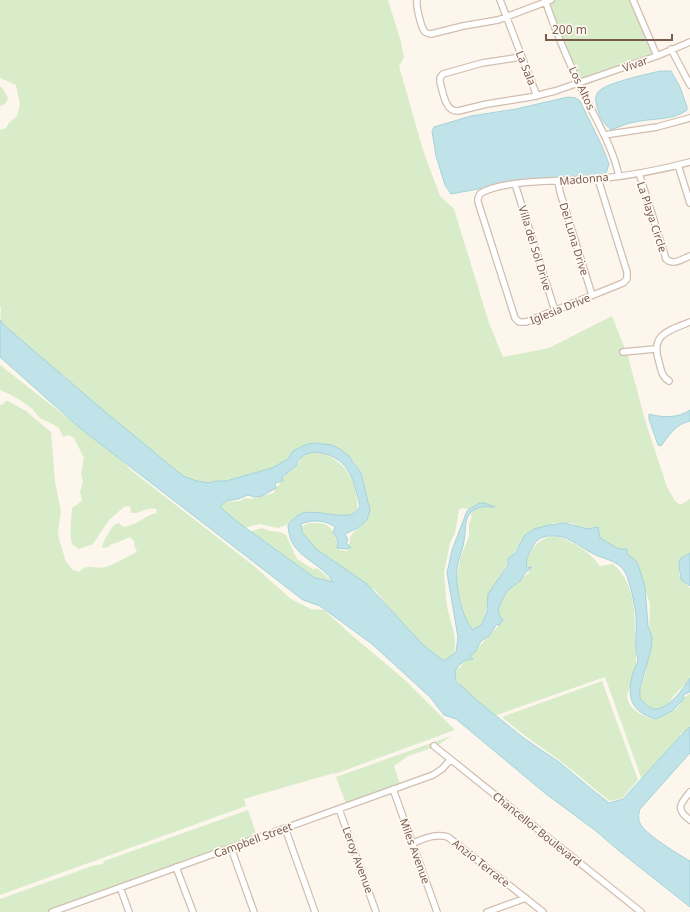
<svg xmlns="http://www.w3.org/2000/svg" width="690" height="912" font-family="'Noto Sans',sans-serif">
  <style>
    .green { fill: #d8ecc9 }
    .water { fill: #bfe3e8; stroke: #a5d3da; fill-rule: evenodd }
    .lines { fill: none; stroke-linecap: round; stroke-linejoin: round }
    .minor-casing { stroke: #d1beb0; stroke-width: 8 }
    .minor { stroke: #fff; stroke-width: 5.5 }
    .labels { text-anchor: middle; stroke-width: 3.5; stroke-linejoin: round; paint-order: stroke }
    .street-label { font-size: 11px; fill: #7a5c4d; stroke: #fffaf3 }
  </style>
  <rect width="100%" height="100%" fill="#fdf6ec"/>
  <path class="green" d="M0 0H388L401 42 404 58 399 66 423 150 440 196 454 209 489 323 503 357 549 348 612 316 625 349 620 350V354L627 353 629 360 645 420 667 487 675 501 680 505 690 499V555L679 562V575L690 589V680C687 684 682 687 678 691 666 703 671 709 650 709L638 699 646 672 649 636 650 604 640 573 630 556 599 540 600 534 599 531 585 529 571 523H553L536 531 526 538 515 551 491 591 482 624 474 633 467 630 456 582 460 559 469 536V524L472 516 468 509 462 508 459 510 455 533 450 543 444 573 447 607 454 633 455 644V651L449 661 443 665 408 632 376 591 328 559 320 552 307 543 302 534 301 527C308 523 308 523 316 523 333 522 335 536 339 550L347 551 349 547 350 538 352 534 360 527 365 520 362 475 354 461 330 445 290 457 275 469 255 477 209 483 187 480 74 389 65 376 42 364 0 324 1 308 0 306V130L6 128 9 123 17 116 20 104 16 85 0 78Z
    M553 0H635L660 57 578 88 544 4Z
    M0 86 3 89 8 98 5 104 0 106Z
    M0 365 121 460 132 471 254 566 291 599 311 609 324 610 347 631 406 681 455 730 335 774 334 773 244 799 246 806 0 895V404L2 405 6 401H8L26 411 51 432 55 482 61 511 58 533 59 539 66 562 73 570 79 572C89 562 95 570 106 567 115 564 124 558 133 554L137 551 134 546V541L130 537 116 543 111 544 110 546 105 548 102 547C104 539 109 532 114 525L119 523 123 527C136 526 144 516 156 513L157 510C150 505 140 514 131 513L130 506 124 507 109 520 93 544 79 549C78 548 74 546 73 545 68 539 72 516 72 508L82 501 80 491 83 482 81 473 84 458 74 438 69 435 63 437 59 428 49 422 39 418C34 406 12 395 0 390Z
    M316 452C345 457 360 485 357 512L349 519 329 516 291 523 278 528 260 524 241 529 238 526 235 519 220 510 219 503 221 502 240 501 245 498 251 499 274 493 275 488 279 485 284 476 296 467 301 457 310 453Z
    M262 528 269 531 280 532 286 535 297 559 313 569 317 568 340 588 321 583 251 533 252 531Z
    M552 536C570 538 590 552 600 566L613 564C636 584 635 615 635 643 635 650 637 658 636 665 634 671 633 680 631 686 629 690 627 692 627 697 629 710 643 716 654 719 664 716 680 710 683 698L690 694V728L680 734C680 739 677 742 673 744L671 751 643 783 605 677 494 716 464 692 455 676 456 671 502 622 497 612 501 595 517 584 519 579 529 573V567H525C527 552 536 540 552 536Z
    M602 681 638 780 622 798 610 801C592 788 577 773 559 760 540 746 520 733 502 717Z
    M451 736 437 746 433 744 430 747 432 748 408 756 394 766 400 784 346 804 336 777Z
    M248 810 257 836 46 912H0V899L92 866 103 864 104 861Z"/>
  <path class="water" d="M660 71H671L680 87 687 107V110C673 121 651 118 635 122 627 123 619 127 611 130 604 124 601 118 598 110 596 104 594 97 598 92 605 83 648 74 660 71Z
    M568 97 576 98 580 101 602 146 609 164 606 173 598 178 592 176 522 181 451 194 445 185 436 156 432 131 434 127 471 116 516 109Z
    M0 320 5 326 103 410 183 476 197 481 209 483 216 481H226L272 468 288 459 293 451 305 445 313 443 332 445 340 449 349 456 361 473 370 510 367 520 358 528 345 534 348 540 346 543 351 547 347 549 337 548C339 541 336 537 333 532L335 527C326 520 312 519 301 524L302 532 316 549 367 584 423 645 444 661 456 652 458 637 447 573 452 550 467 511 479 503H484L495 507C486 507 478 505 471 512 464 519 466 531 464 541 463 550 458 559 457 568 455 585 461 617 473 630L482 624 487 611 488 594 508 565V559L516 552 525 535 534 529 549 525 565 523 587 529 598 527 600 538 619 549H627V554L634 559 638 564 645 587 648 626 652 637 651 649 640 689V699C644 702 650 709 655 709 669 709 683 689 690 678V692L683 695 684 699 672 711 656 719C631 712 626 697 633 673 634 669 638 663 638 659 637 656 636 653 636 650 635 639 637 628 636 616 635 606 630 581 625 572 617 559 604 560 592 553 576 545 568 534 548 536 540 537 535 541 532 548 528 554 525 561 527 568L532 567 525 573 520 581 507 591 502 600 498 610 500 617 503 619 499 626 497 624 489 636 481 641 475 652 470 656 473 659 466 660 458 666 455 672 456 681 480 703 525 739 559 762 595 792 609 803 623 799 684 732 690 727V753L640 809C638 815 638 820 641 825 648 836 678 854 690 861V907L618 850 596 831 546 794 456 719 444 715 430 697 372 644 320 606 303 600 81 429 0 357ZM314 452C348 455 353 477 360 506 357 511 354 515 348 515 335 517 317 510 303 513 297 515 292 520 288 525 288 529 289 533 290 537 296 558 323 564 333 582L315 578 239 523 220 507 226 501 238 499 248 495 255 497 262 496 276 488 275 483 283 481 282 477 296 466C298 457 305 454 314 452Z
    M690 410V421C676 424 669 435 661 446L658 445 649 419V414C663 418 678 418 690 410Z
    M690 553V586L681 580 679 565 680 559Z"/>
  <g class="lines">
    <defs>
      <path id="minor" d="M417 0C416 6 421 28 425 32 428 34 429 34 431 34L463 26 498 20 551 0
        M500 0 537 96
        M545 0C556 33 570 65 585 97 598 123 613 148 619 176
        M633 0 657 56
        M671 49 690 85
        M521 57 482 63 443 74 440 78V82C443 92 445 112 458 111L487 104 531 97 555 91 657 56 690 42
        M604 135 657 127 690 118
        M678 165 690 203
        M639 173 666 259C673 266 682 259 690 256
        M598 179 627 272V279L623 283 526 322H519L515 318 478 202V198L480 194C500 179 570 181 597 179 628 176 660 170 690 162
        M558 182 560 192 592 295
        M515 184 555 311
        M623 352 655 349
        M669 381C662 377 661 370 659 362 650 334 668 331 690 322
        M434 746 641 912
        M393 789 437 912
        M690 792C680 804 675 809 690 820
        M339 809 376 912
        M285 828 315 912
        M413 843C424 839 435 833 448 837L543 912
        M231 848 254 912
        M176 867 193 912
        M120 887 129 912
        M52 912 433 775 442 769 450 760
        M487 912 526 898"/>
    </defs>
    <use href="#minor" class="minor-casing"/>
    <use href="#minor" class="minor"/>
  </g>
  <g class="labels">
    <g class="street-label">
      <text transform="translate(635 64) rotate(-20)" y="4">Vivar</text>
      <text transform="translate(526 68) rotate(68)" y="4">La Sala</text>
      <text transform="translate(582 88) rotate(65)" y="4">Los Altos</text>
      <text transform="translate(584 179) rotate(-5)" y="4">Madonna</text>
      <text transform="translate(652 217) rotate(72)" y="4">La Playa Circle</text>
      <text transform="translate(574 239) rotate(73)" y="4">Del Luna Drive</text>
      <text transform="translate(535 248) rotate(73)" y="4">Villa del Sol Drive</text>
      <text transform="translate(560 309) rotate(-22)" y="4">Iglesia Drive</text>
      <text transform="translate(537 829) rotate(39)" y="4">Chancellor Boulevard</text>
      <text transform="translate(253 840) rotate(-20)" y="4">Campbell Street</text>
      <text transform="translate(415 851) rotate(70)" y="4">Miles Avenue</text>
      <text transform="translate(358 860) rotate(70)" y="4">Leroy Avenue</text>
      <text transform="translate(481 863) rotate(38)" y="4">Anzio Terrace</text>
    </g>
  </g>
  <path d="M546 34v6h126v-6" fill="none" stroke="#7a5c4d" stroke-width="2"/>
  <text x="552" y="34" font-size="12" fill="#7a5c4d" stroke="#fffaf3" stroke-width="3" paint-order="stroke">200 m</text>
</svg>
